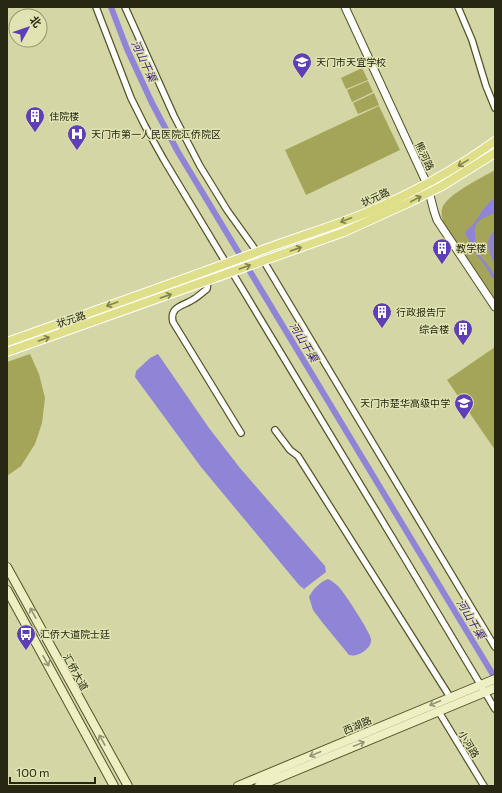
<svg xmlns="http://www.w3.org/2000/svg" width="502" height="793" font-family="Commissioner,'Noto Sans SC',sans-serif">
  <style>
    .park { fill: #a4a559 }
    .water { fill: #9084d7 }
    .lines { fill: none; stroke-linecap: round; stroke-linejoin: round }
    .canal { stroke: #9084d7; stroke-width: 6 }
    .minor-casing { stroke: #545428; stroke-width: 8 }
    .tertiary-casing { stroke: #545428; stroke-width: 9 }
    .secondary-casing { stroke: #545428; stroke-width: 10 }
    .primary-casing { stroke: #fff; stroke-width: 10 }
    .minor { stroke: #fff; stroke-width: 5.5 }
    .tertiary { stroke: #fff; stroke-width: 7 }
    .secondary { stroke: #efefc4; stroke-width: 8 }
    .primary { stroke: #dfdf8a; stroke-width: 8 }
    .oneway { stroke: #83834f }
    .oneway2 { stroke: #959575 }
    .labels { text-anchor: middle; stroke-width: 3; stroke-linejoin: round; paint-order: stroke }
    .poi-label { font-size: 10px; fill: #272714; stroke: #e1e3b2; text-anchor: start }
    .street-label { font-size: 10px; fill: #272714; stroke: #e1e3b2 }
    .water-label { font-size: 11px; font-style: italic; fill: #37187a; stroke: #e1e3b2 }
  </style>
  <rect width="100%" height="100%" fill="#d4d6a5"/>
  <path class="park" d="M362 68 368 80 346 89 341 78Z
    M368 81 373 92 352 102 347 90Z
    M374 93 379 105 358 114 353 103Z
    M379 106 400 150 306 195 285 150Z
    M495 170V299L443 222C442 218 441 213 442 209 444 196 483 177 495 170Z
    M495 347V450L447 380Z
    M30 354 39 374 45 398 42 423 35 444 21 466 7 476V362Z"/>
  <path class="water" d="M495 198V213C483 218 473 220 475 236 475 242 477 248 479 254 484 262 495 270 495 280L491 276 486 267 476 254 465 233C467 228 471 227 474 223 481 214 484 205 495 198Z
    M495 230V264C488 252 484 241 495 230Z
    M158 354 209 428 240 468 325 566 326 572 304 589 299 585 201 467 135 377 136 371 150 358Z
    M328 579C332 581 335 583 338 586 344 592 370 632 371 639 372 645 367 649 363 652 358 655 355 656 349 655L322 622 313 610 309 597C313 589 320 582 328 579Z"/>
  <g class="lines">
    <path class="canal" d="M111 7 127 49 152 103 178 152 495 678"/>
    <defs>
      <path id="minor" d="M96 7 131 98 145 126 164 160 226 263
        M125 7 174 116 200 166 227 210 257 252
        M458 7 472 40 486 86 495 108
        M263 260 495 647
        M232 272 404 557 495 709
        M208 281 207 289C203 292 199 296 194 299 184 306 169 306 173 322L241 433
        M275 430 290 450 298 456 450 697
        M439 712 484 786"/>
      <path id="tertiary" d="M345 7 427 184 434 211 437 220 495 307"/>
      <path id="secondary" d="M7 567 128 786
        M7 590 114 786
        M238 786 495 679
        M259 786 495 688"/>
      <path id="primary" d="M7 342C91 312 174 283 257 252 294 238 332 227 368 212 413 193 456 169 495 141
        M7 352 344 232 410 202 442 186 495 153"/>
    </defs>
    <use href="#minor" class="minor-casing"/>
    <use href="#tertiary" class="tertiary-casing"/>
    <use href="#secondary" class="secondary-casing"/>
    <use href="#primary" class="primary-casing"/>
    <use href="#minor" class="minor"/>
    <use href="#tertiary" class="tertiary"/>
    <use href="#secondary" class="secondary"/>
    <use href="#primary" class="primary"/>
  </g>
  <defs><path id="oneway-shaft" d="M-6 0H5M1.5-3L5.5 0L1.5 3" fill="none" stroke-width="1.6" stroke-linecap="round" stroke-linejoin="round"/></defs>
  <g class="oneway">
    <use href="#oneway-shaft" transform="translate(463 163) rotate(149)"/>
    <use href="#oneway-shaft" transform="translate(416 199) rotate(-28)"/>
    <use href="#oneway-shaft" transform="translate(346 220) rotate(159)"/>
    <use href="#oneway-shaft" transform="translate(296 249) rotate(-19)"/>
    <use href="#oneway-shaft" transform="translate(245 267) rotate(-20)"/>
    <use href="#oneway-shaft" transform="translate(166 296) rotate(-19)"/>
    <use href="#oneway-shaft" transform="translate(112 304) rotate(160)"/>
    <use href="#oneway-shaft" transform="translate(44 339) rotate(-19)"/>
  </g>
  <g class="oneway2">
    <use href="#oneway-shaft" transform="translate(33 613) rotate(-119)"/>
    <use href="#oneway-shaft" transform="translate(46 661) rotate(61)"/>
    <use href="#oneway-shaft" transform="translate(435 703) rotate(157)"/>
    <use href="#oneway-shaft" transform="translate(102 740) rotate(-119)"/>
    <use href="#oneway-shaft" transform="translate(359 744) rotate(-22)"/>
    <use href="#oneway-shaft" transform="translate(315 754) rotate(157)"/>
  </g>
  <defs>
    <symbol id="school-pin" viewBox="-11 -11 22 30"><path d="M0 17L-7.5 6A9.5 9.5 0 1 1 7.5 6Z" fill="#5e3fb7" stroke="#e1e3b2"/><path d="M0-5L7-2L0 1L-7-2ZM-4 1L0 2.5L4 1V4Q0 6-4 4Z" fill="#fff"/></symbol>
    <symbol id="building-pin" viewBox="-11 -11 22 30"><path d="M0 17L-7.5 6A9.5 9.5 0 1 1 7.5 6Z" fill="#5e3fb7" stroke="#e1e3b2"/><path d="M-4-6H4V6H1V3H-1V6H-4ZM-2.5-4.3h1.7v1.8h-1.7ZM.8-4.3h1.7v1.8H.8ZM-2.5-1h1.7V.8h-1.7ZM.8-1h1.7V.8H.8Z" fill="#fff"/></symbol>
    <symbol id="hospital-pin" viewBox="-11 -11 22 30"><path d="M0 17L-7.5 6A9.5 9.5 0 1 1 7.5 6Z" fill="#5e3fb7" stroke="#e1e3b2"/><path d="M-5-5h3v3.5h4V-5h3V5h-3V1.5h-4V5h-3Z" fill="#fff"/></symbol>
    <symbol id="bus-pin" viewBox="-11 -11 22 30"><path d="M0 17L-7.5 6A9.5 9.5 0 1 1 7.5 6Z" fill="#5e3fb7" stroke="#e1e3b2"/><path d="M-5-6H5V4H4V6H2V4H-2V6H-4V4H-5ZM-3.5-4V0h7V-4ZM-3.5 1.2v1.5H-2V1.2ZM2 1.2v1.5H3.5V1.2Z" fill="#fff"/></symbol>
  </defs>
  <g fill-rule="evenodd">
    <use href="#school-pin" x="291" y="51" width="22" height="30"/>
    <use href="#building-pin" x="24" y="105" width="22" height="30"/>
    <use href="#hospital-pin" x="66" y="123" width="22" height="30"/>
    <use href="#building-pin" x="431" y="237" width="22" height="30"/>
    <use href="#building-pin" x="371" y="301" width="22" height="30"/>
    <use href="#building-pin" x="452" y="318" width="22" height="30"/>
    <use href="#school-pin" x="453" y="392" width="22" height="30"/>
    <use href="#bus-pin" x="15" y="623" width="22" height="30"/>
  </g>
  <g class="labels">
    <g class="poi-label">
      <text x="316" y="66">天门市天宜学校</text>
      <text x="49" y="120">住院楼</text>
      <text x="91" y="138">天门市第一人民医院汇侨院区</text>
      <text x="456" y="252">教学楼</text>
      <text x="396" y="316">行政报告厅</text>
      <text x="449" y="333" text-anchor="end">综合楼</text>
      <text x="450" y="407" text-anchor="end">天门市楚华高级中学</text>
      <text x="40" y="638">汇侨大道院士廷</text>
    </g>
    <g class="street-label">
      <text transform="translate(425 156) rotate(65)" y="4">熊河路</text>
      <text transform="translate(375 197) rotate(-24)" y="4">状元路</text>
      <text transform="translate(71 319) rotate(-19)" y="4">状元路</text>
      <text transform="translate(76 672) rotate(61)" y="4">汇侨大道</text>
      <text transform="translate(357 725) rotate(-23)" y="4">西湖路</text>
      <text transform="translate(469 744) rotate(59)" y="4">小河路</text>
    </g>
    <g class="water-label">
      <text transform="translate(144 61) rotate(65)" y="4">河山干渠</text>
      <text transform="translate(304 342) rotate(59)" y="4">河山干渠</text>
      <text transform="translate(471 619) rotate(59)" y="4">河山干渠</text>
    </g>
  </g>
  <rect width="502" height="793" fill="none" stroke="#272714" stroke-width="16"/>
  <g transform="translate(28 28) rotate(50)"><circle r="19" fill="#e1e3b2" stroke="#979873"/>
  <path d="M0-3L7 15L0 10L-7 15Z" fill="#5e3fb7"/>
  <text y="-6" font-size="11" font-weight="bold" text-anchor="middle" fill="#272714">北</text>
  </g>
  <path d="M10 777v6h85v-6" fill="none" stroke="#272714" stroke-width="2"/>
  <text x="16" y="777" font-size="12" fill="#272714" stroke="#e1e3b2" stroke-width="3" paint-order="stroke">100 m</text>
</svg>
